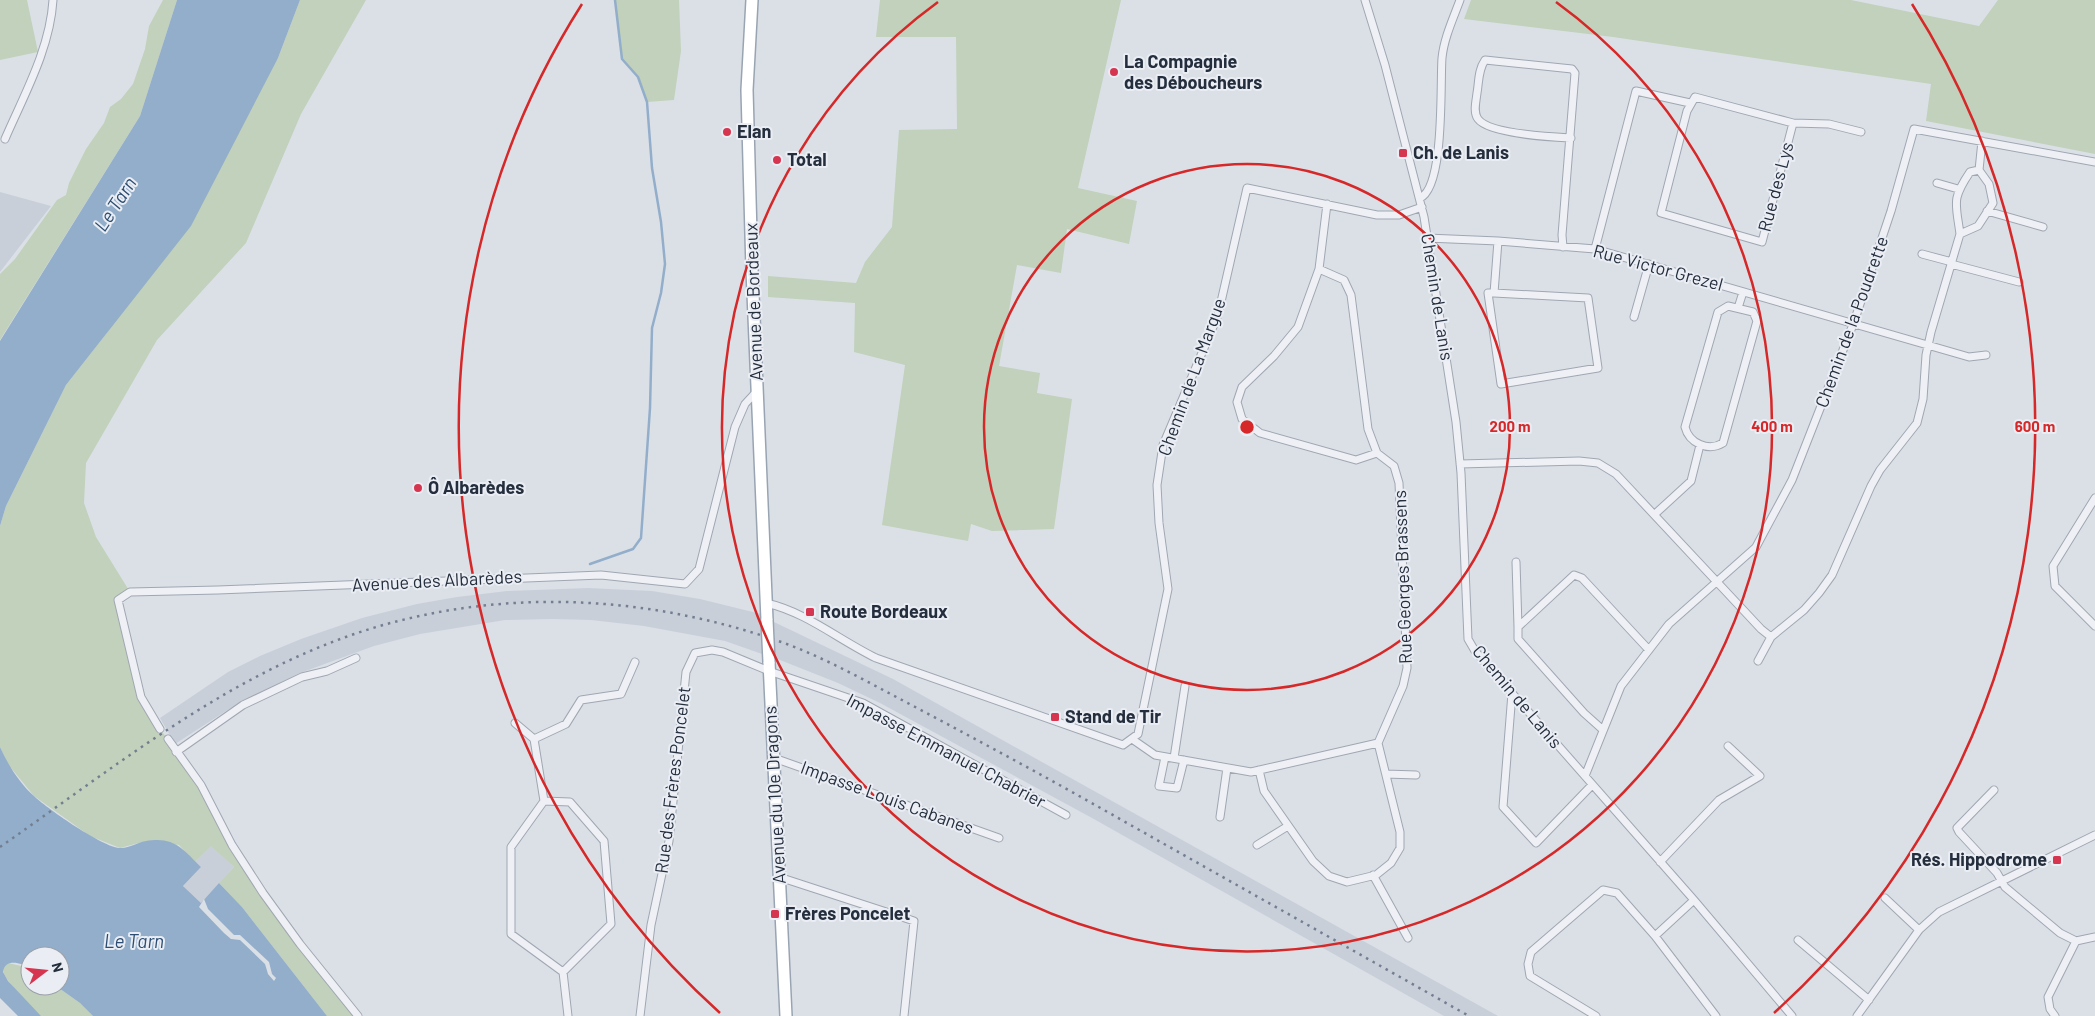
<svg xmlns="http://www.w3.org/2000/svg" width="2095" height="1016" font-family="Barlow,sans-serif">
  <style>
    .built { fill: #c9cfd9 }
    .green { fill: #c1d1bb }
    .water { fill: #93aeca }
    .pier { fill: #dbe0e7 }
    .lines { fill: none; stroke-linecap: round; stroke-linejoin: round }
    .stream { stroke: #93aeca; stroke-width: 2.5 }
    .minor-casing { stroke: #a0a7b1; stroke-width: 9 }
    .primary-casing { stroke: #99a4b3; stroke-width: 14 }
    .minor { stroke: #eef0f5; stroke-width: 7 }
    .primary { stroke: #fff; stroke-width: 11 }
    .rail { stroke: #737f91; stroke-width: 2.5; stroke-dasharray: 2.5 5; stroke-linecap: butt }
    .primary-bridge-casing { stroke: #99a4b3; stroke-width: 14; stroke-linecap: butt }
    .primary-bridge { stroke: #fff; stroke-width: 11 }
    .ring { fill: none; stroke: #d62828; stroke-width: 2.5 }
    .poi-dot { fill: #d63550; stroke: #eaeef4; stroke-width: 2 }
    .labels { text-anchor: middle; stroke-width: 4; stroke-linejoin: round; paint-order: stroke }
    .poi-label { font-size: 18px; font-weight: bold; fill: #242e3d; stroke: #eaeef4; text-anchor: start }
    .street-label { font-size: 18px; fill: #242e3d; stroke: #eaeef4 }
    .water-label { font-size: 19px; font-style: italic; fill: #2c4d73; stroke: #eaeef4 }
    .centre { fill: #d62828; stroke: #eaeef4; stroke-width: 2.5 }
    .ring-label { font-size: 15px; text-anchor: middle; font-weight: bold; fill: #d62828; stroke: #eaeef4; stroke-width: 4; stroke-linejoin: round; paint-order: stroke }
  </style>
  <rect width="100%" height="100%" fill="#dbe0e7"/>
  <path class="built" d="M0 192 51 206 0 272Z
    M588 588 652 591 700 599 761 614 762 654 725 641 644 626 591 620 552 619 505 620 420 634 374 646 300 673 229 709 175 744 160 718 228 672 260 656 301 639 362 618 417 604 457 597 507 591Z
    M774 622 893 679 1498 1016H1444L1092 818 880 703 838 683 775 658Z
    M211 845 234 867 201 903 183 886 201 867 195 862Z"/>
  <path class="green" d="M0 0H27L38 52 0 60Z
    M163 0H177L140 116 0 340V274L15 259 57 200 66 195 69 183 86 149 104 123 110 107 121 99 133 84 145 49 149 26Z
    M300 0H366L301 114 246 243 157 340 86 463 84 503 96 537 130 592 118 600 141 697 155 722 201 785 263 892 358 1016H327L242 907 219 883 234 867 211 846 195 862 179 845 146 841 120 848 90 836 34 796 7 763 0 747V526L6 506 66 385 106 334 278 58Z
    M615 0H679L681 51 674 100 647 102 638 77 622 59Z
    M880 0H1121L1078 188 1137 201 1129 244 1067 229 1061 273 1017 265 999 366 1040 373 1037 393 1072 399 1054 529 992 531 971 524 968 541 882 525 905 365 854 352 855 303 768 297V276L856 283 865 262 892 227 899 130 957 129 956 37H876Z
    M1471 0H1851L1979 26 1998 0H2095V154L1926 121 1931 84 1613 37 1464 19Z
    M8 963 30 968V986H56L80 1003 93 1016H41C33 1008 2 979 3 969 4 966 5 965 8 963Z"/>
  <path class="water" d="M177 0H300L278 58 191 226 66 385 6 506 0 526V341L140 116Z
    M0 747C8 765 20 784 35 797 48 809 104 848 120 848 128 849 138 842 146 841 174 836 183 849 201 867L183 886 201 903 219 883 242 907 327 1016H93L80 1003 56 986H60V956H30V968C21 963 5 958 3 972L8 981 41 1016H18L0 998Z"/>
  <path class="pier" d="M204 899 208 909 234 935H240L269 962 272 974 276 978 274 981 268 974 265 964 240 940 231 939 224 933 199 907Z"/>
  <g class="lines">
    <path class="stream" d="M590 564 633 549 641 538 650 408 652 328 661 293 665 264 661 222 652 168 647 102 638 77 622 59 615 0"/>
    <defs>
      <path id="minor" d="M1365 0 1385 65 1424 217 1456 422 1461 473 1468 639 1475 651 1694 900 1792 1016
        M1695 97 1793 123 1762 242 1661 213 1687 111Z
        M1793 123 1829 124 1861 132
        M5 139C24 95 50 49 53 0
        M1937 183 1958 189
        M1420 198C1445 187 1440 83 1442 58 1444 38 1453 19 1460 0
        M1327 204 1319 269 1298 327 1274 356 1242 387 1237 402 1242 419 1260 433 1356 460 1377 453
        M1987 211 2043 227
        M1960 234C1956 203 1951 200 1970 172L1979 170
        M1427 238 1498 241 1595 249 1969 357 1986 355
        M1563 247 1562 235 1575 73 1572 69 1485 60C1478 70 1479 82 1477 93 1476 102 1473 112 1478 119 1489 134 1552 137 1571 138
        M1595 249 1636 91 1690 103
        M1922 254 1952 262
        M1951 264 2019 282
        M1494 293 1588 298 1598 368 1501 384 1488 293H1494L1498 241
        M1728 306 1753 312 1757 321 1723 443C1708 452 1689 443 1685 427L1718 312Z
        M1738 308 1743 292
        M1634 317 1649 264
        M1460 464 1579 461 1598 463 1616 474 1761 629 1771 637
        M2095 498 2053 566 2055 586 2095 626
        M1655 514 1691 481 1700 445
        M1516 562 1518 627
        M766 603C806 612 839 640 876 658L1123 745 1138 734 1168 589 1159 523 1157 485 1163 445 1218 315 1247 188 1377 215H1399L1422 207
        M1758 661 1771 637 1804 610 1819 593 1832 575 1871 486 1880 470 1917 423 1923 399 1926 355 1931 332 1960 234 1978 226 1993 203 1989 184 1979 170 1982 141
        M1512 693 1503 807 1536 843 1592 785
        M515 723 534 739 566 724 581 700 621 694 635 662
        M160 729 141 697 118 600 130 592 218 590 601 575 685 584 699 569 735 427 745 404 757 391
        M1603 730 1584 713 1518 639V627L1574 575 1582 578 1649 650
        M168 739 201 785 232 845 263 893 300 944 358 1016
        M534 739 544 801 570 802 604 841 611 924 563 972 568 1016
        M1132 739 1155 755 1251 772 1378 743 1403 686 1407 668 1399 483 1394 466 1377 453 1368 429 1351 295 1344 280 1319 269
        M176 752 243 705 302 677 327 671 356 658
        M1165 757 1159 786 1177 788 1184 760
        M774 758 999 838
        M1174 758 1185 686
        M1259 770 1264 791 1313 861 1329 876 1347 882 1376 875 1391 863 1400 848V832L1378 743
        M1386 774 1416 775
        M1585 776 1621 686 1669 624 1756 547 1792 480 1854 322 1891 211 1914 129 2095 162
        M1994 790 1957 828 1959 832 1997 873 2005 887 2060 933 2076 941 2095 937
        M544 801 511 847V934L563 972
        M1220 817 1227 768
        M1257 845 1288 826
        M1660 862 1719 800 1760 776 1728 746
        M1373 875 1408 938
        M779 877 914 921 904 1016
        M1885 898 1919 930
        M1655 936 1694 900
        M1798 940 1869 1000
        M640 1016 651 925 669 841 686 672 695 653 712 650 723 652 769 671 863 703 1066 815
        M1596 1016 1530 976 1528 964 1531 952 1603 890 1617 893 1655 936 1716 1016
        M1857 1016 1919 930 1939 912 2095 835
        M2055 1016 2050 1009 2048 997 2076 941"/>
      <path id="primary" d="M752 0 747 90 752 270 767 620
        M769 662 786 1016"/>
    </defs>
    <use href="#minor" class="minor-casing"/>
    <use href="#primary" class="primary-casing"/>
    <use href="#minor" class="minor"/>
    <use href="#primary" class="primary"/>
    <path class="rail" d="M0 847C118 765 234 670 373 628 509 587 652 596 784 643 825 658 864 680 902 700 970 736 1037 772 1104 810 1226 879 1347 947 1469 1016"/>
    <defs>
      <path id="primary-bridge" d="M767 620 769 662"/>
    </defs>
    <use href="#primary-bridge" class="primary-bridge-casing"/>
    <use href="#primary-bridge" class="primary-bridge"/>
  </g>
  <g class="ring">
    <circle cx="1247" cy="427" r="263"/>
    <path d="M1556 2A525 525 0 1 1 938 2"/>
    <path d="M720 1013A788 788 0 0 1 582 4M1912 4A788 788 0 0 1 1774 1013"/>
  </g>
  <g class="poi-dot">
    <circle cx="1114" cy="72" r="5"/>
    <circle cx="727" cy="132" r="5"/>
    <rect x="1398" y="148" width="10" height="10" rx="2.5"/>
    <circle cx="777" cy="160" r="5"/>
    <circle cx="418" cy="488" r="5"/>
    <rect x="805" y="607" width="10" height="10" rx="2.5"/>
    <rect x="1050" y="712" width="10" height="10" rx="2.5"/>
    <rect x="2052" y="855" width="10" height="10" rx="2.5"/>
    <rect x="770" y="909" width="10" height="10" rx="2.5"/>
  </g>
  <g class="labels">
    <g class="poi-label">
      <text x="1124" y="68">La Compagnie<tspan x="1124" dy="21">des Déboucheurs</tspan></text>
      <text x="737" y="138">Elan</text>
      <text x="1413" y="159">Ch. de Lanis</text>
      <text x="787" y="166">Total</text>
      <text x="428" y="494">Ô Albarèdes</text>
      <text x="820" y="618">Route Bordeaux</text>
      <text x="1065" y="723">Stand de Tir</text>
      <text x="2047" y="866" text-anchor="end">Rés. Hippodrome</text>
      <text x="785" y="920">Frères Poncelet</text>
    </g>
    <g class="street-label">
      <text transform="translate(1776 187) rotate(-75)" y="6">Rue des Lys</text>
      <text transform="translate(1658 268) rotate(15)" y="6">Rue Victor Grezel</text>
      <text transform="translate(1437 297) rotate(81)" y="6">Chemin de Lanis</text>
      <text transform="translate(754 302) rotate(-92)" y="6">Avenue de Bordeaux</text>
      <text transform="translate(1852 322) rotate(-70)" y="6">Chemin de la Poudrette</text>
      <text transform="translate(1192 377) rotate(-70)" y="6">Chemin de La Margue</text>
      <text transform="translate(1403 577) rotate(-92)" y="6">Rue Georges Brassens</text>
      <text transform="translate(437 581) rotate(-3)" y="6">Avenue des Albarèdes</text>
      <text transform="translate(1517 697) rotate(50)" y="6">Chemin de Lanis</text>
      <text transform="translate(946 751) rotate(28)" y="6">Impasse Emmanuel Chabrier</text>
      <text transform="translate(673 780) rotate(-83)" y="6">Rue des Frères Poncelet</text>
      <text transform="translate(775 795) rotate(-93)" y="6">Avenue du 10e Dragons</text>
      <text transform="translate(887 798) rotate(20)" y="6">Impasse Louis Cabanes</text>
    </g>
    <g class="water-label">
      <text transform="translate(115 204) rotate(-57)" y="7">Le Tarn</text>
      <text x="134" y="948">Le Tarn</text>
    </g>
  </g>
  <circle cx="1247" cy="427" r="8" class="centre"/>
  <g class="ring-label">
    <text x="1510" y="432">200 m</text>
    <text x="1772" y="432">400 m</text>
    <text x="2035" y="432">600 m</text>
  </g>
  <g transform="translate(45 971) rotate(74)"><circle r="24" fill="#eaeef4" stroke="#9ba1ab"/>
  <path d="M0-4L9 19L0 12L-9 19Z" fill="#d63550"/>
  <text y="-8" font-size="14" font-weight="bold" text-anchor="middle" fill="#242e3d">N</text>
  </g>
</svg>
